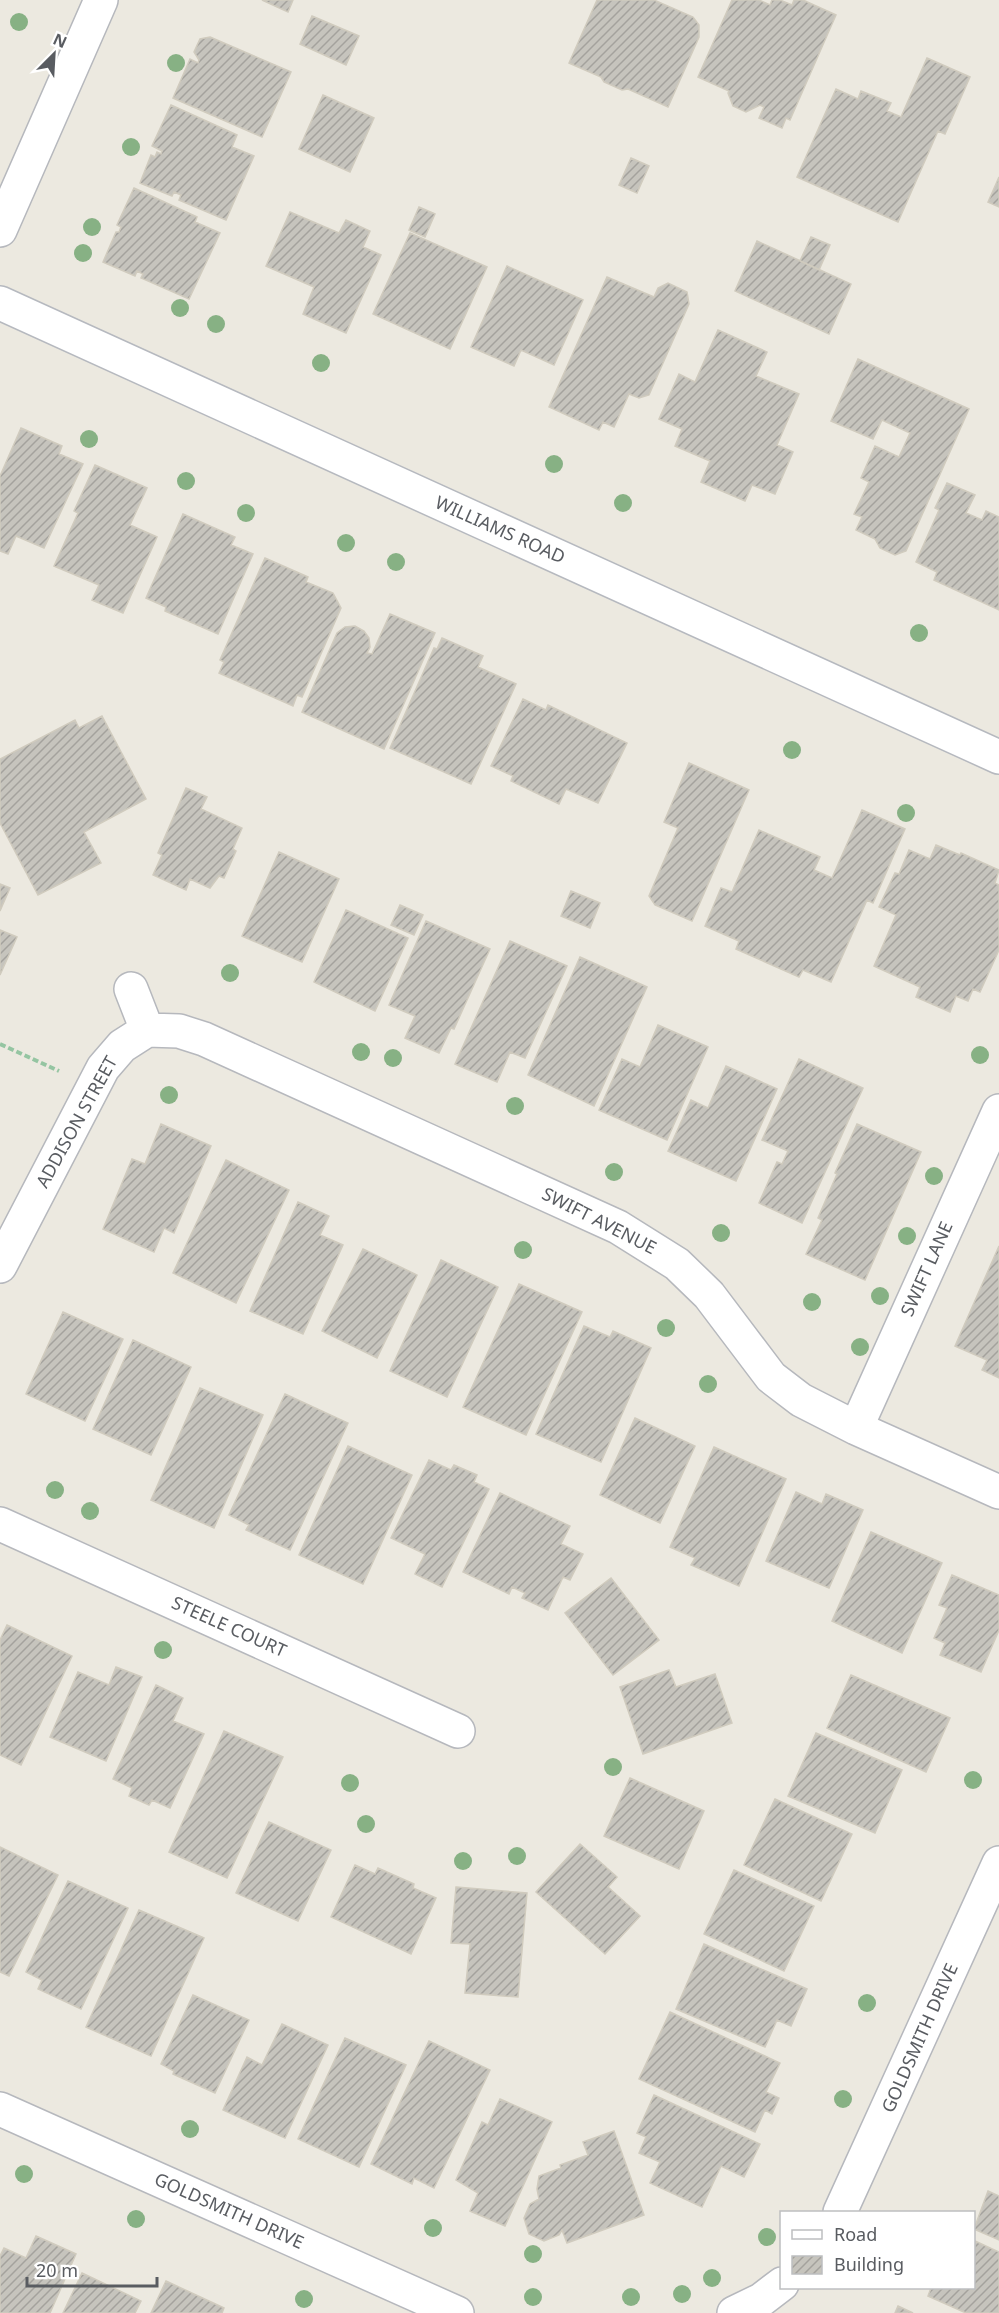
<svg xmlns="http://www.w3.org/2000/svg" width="999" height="2313" font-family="'Noto Sans',sans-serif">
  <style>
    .building { fill: url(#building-hatch); stroke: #d0cbbe; stroke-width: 1.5 }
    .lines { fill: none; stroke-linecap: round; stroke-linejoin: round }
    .street-casing { stroke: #b6b8bd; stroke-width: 36 }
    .secondary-casing { stroke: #b6b9bf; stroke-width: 36 }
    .path { stroke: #95c5a2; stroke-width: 4; stroke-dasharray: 6 3; stroke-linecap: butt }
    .street { stroke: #fff; stroke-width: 33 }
    .secondary { stroke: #fff; stroke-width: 33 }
    .tree { fill: #87b184 }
    .labels { text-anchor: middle; stroke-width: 4.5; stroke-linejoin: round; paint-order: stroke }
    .street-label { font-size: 18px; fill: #595c61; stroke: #fff }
  </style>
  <defs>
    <pattern id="building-hatch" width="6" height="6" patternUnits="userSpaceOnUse" patternTransform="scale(1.5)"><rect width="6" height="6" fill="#c6c4bd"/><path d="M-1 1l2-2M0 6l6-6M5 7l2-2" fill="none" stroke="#a4a29d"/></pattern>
  </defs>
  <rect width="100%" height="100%" fill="#ece9e0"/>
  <path class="building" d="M262 0H293L288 12Z
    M597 0H654L693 17 699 25V37L668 107 628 89 622 90 604 82 601 77 569 63Z
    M732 0H759L770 5 772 0H780L792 5 794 0H803L836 15 790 120 786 118 782 128 759 118 764 107 760 105 746 112 733 106 728 93 729 91 698 77Z
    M312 16 359 36 346 65 300 44Z
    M210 37 291 72 262 137 173 98 190 59 198 63 199 60 194 52 200 39Z
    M927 58 970 77 945 134 938 131 898 222 797 177 836 89 858 99 861 91 891 103 887 111 901 117Z
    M323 95 374 118 350 172 299 149Z
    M171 105 237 135 232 147 254 156 226 220 179 200 181 195 174 192 172 196 140 183 151 155 155 157 157 152 161 154 162 151 152 146Z
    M631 158 649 166 637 193 619 185Z
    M999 177V207L988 202Z
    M134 188 197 217 195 222 220 233 189 299 141 278 143 274 137 271 135 276 103 262 116 232H119L121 227 117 225Z
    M419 207 435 214 425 237 409 230Z
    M290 212 339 233 346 220 370 231 363 247 381 255 346 333 303 314 314 287 266 266Z
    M410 233 487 267 450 349 373 314Z
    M811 237 830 245 819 270 800 261Z
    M757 241 851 284 829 334 735 291Z
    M507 266 583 300 554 365 521 350 514 366 471 347Z
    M607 277 654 297 658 288 668 283 687 292 689 304 649 395 639 398 629 394 614 427 603 422 599 430 549 407Z
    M718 330 767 352 756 376 799 394 777 445 793 452 775 494 752 485 745 501 701 482 710 461 675 446 682 429 659 419 679 374 695 382Z
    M858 359 969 409 906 551 895 555 880 548 875 539 856 530 862 517 854 514 869 482 861 478 875 446 899 457 910 433 882 420 873 439 831 421Z
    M21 428 62 446 59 454 83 464 44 548 16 536 8 554 0 551V476Z
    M95 465 147 488 130 525 157 537 123 613 92 600 99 585 54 566 78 513 74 511Z
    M947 483 975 495 966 513 982 520 986 511 999 517V610L934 580 937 572 916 562 939 510 935 508Z
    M183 514 235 537 231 545 253 554 218 634 165 611 166 607 146 598Z
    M265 558 308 577 306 582 333 593 341 608 302 697 297 695 293 706 219 673 224 662 220 660Z
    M390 614 435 633 384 749 302 712 337 633 345 627 355 626 364 631 369 638 370 647 367 653 372 654Z
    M442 638 483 656 478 667 516 684 471 784 390 748 434 648 437 649Z
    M523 699 546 710 548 705 627 743 598 803 566 789 559 804 511 781 513 776 491 766Z
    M102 716 146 799 84 832 101 863 38 895 0 823V759L75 720 79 728Z
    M689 763 749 790 692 921 655 905 649 896 678 828 664 822Z
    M186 788 207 797 201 809 242 828 233 849 236 851 224 878 219 876 210 888 190 879 186 890 153 875 162 855 158 853Z
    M862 810 905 829 873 903 867 900 831 982 803 970 799 977 736 949 739 941 705 926 721 888 732 892 759 830 820 857 814 870 832 878Z
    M936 845 960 855 961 853 999 870 995 883 999 885V950L980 992 973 989 968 1001 956 996 950 1012 916 997 920 987 874 966 896 915 879 907 895 873 899 874 909 850 930 859Z
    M279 852 339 879 302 962 242 936Z
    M0 884 10 888 0 911Z
    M571 891 600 903 590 928 561 916Z
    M400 905 423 915 414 935 391 925Z
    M346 910 408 938 375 1011 314 982Z
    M426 921 490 949 454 1029 451 1028 439 1053 405 1038 415 1016 389 1005Z
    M0 930 17 937 0 975Z
    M510 941 567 966 525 1058 510 1052 497 1082 455 1064Z
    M580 957 647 987 594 1106 528 1075Z
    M658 1025 708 1047 667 1140 599 1110 622 1059 640 1067Z
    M799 1059 863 1088 802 1223 759 1203 777 1162 782 1164 788 1151 762 1140Z
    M726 1066 777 1089 736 1181 668 1151 691 1100 708 1108Z
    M161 1124 211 1146 174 1233 164 1228 154 1252 103 1229 132 1159 145 1164Z
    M857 1124 921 1152 865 1280 806 1254 822 1220 818 1218 837 1174 835 1173Z
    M226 1160 289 1190 236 1303 173 1273Z
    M298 1202 329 1216 320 1235 343 1245 303 1334 250 1311Z
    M999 1246V1378L982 1370 987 1360 955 1346Z
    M363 1249 417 1275 377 1358 322 1331Z
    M441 1260 498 1287 447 1397 390 1371Z
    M519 1284 582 1312 526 1435 463 1407Z
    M63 1312 123 1339 85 1421 26 1394Z
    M584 1326 610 1337 613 1331 651 1348 601 1462 536 1434Z
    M133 1340 191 1367 151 1455 93 1429Z
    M200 1388 263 1415 214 1528 151 1500Z
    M285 1394 348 1423 290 1550 246 1530 249 1525 229 1515Z
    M635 1418 695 1446 660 1523 600 1495Z
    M348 1446 412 1475 363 1584 299 1555Z
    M714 1447 786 1479 739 1586 691 1565 695 1558 670 1547Z
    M429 1460 451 1470 454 1465 477 1475 474 1482 489 1489 442 1587 415 1574 425 1554 391 1538Z
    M796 1492 822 1504 826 1494 863 1510 829 1588 766 1561Z
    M500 1493 570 1526 561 1544 583 1554 570 1580 563 1577 548 1610 522 1598 525 1593 512 1587 509 1594 463 1572Z
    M871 1532 942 1563 902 1653 832 1621Z
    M952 1575 999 1595V1630L981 1672 940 1655 945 1643 934 1638 947 1608 939 1605Z
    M611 1578 659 1640 613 1675 565 1613Z
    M7 1625 72 1656 21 1765 0 1755V1640Z
    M116 1667 142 1677 106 1761 50 1737 78 1672 109 1685Z
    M669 1670 676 1687 715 1674 732 1723 643 1754 620 1687Z
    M851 1675 950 1718 926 1772 827 1728Z
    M156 1685 183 1698 173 1721 204 1734 170 1808 152 1800 149 1805 129 1796 132 1788 113 1779Z
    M224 1731 283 1757 227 1878 169 1852Z
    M816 1733 902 1770 875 1833 788 1796Z
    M630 1778 704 1811 679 1869 604 1836Z
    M775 1799 852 1834 821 1901 744 1865Z
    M269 1822 331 1850 298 1921 236 1893Z
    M580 1844 617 1877 608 1887 640 1916 605 1954 536 1892Z
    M0 1847 58 1875 9 1976 0 1972Z
    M355 1865 375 1874 378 1868 414 1884 413 1888 436 1898 411 1954 331 1917Z
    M734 1870 814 1906 784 1971 704 1934Z
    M68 1881 128 1908 81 2009 38 1989 42 1980 26 1972Z
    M456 1887 527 1893 518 1997 465 1993 470 1944 451 1943Z
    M139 1910 204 1938 151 2056 86 2027Z
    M704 1944 807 1989 791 2026 777 2020 765 2047 676 2009Z
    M193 1995 249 2020 215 2093 173 2074 174 2071 161 2064Z
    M670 2012 780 2063 766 2092 779 2098 772 2114 765 2110 755 2132 639 2079Z
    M282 2024 328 2045 285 2138 223 2110 247 2057 262 2065Z
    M345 2038 406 2065 359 2167 298 2139Z
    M429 2041 490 2070 434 2188 414 2178 412 2184 371 2164Z
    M654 2095 760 2144 744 2177 721 2166 702 2207 650 2183 660 2162 639 2153 646 2137 637 2133Z
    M500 2099 552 2122 505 2226 470 2211 478 2193 456 2180 482 2122 488 2125Z
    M614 2131 644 2215 567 2243 562 2230 559 2235 544 2241 529 2234 524 2218 530 2204 539 2199 537 2189 539 2176 561 2168 560 2165 588 2155 583 2142Z
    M988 2191 999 2196V2240L974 2229Z
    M36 2236 76 2254 50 2313H0V2256L4 2248 26 2258Z
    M975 2241 999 2252V2313H966L928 2296 931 2288H974Z
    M82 2273 141 2301 135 2313H63Z
    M166 2281 224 2308 222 2313H151Z
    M898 2306 913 2313H895Z"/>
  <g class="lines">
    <defs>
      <path id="street" d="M0 230 101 0
        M147 1030 179 1031 204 1039 618 1227 677 1264 709 1295 771 1377 801 1400 856 1428 999 1492
        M0 1266 103 1068 122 1046 147 1030 131 989
        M856 1428 999 1111
        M0 1524 458 1731
        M0 2109 457 2313
        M840 2212 999 1863
        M734 2313 761 2300 782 2284"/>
      <path id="secondary" d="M0 303 999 757"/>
    </defs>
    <use href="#street" class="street-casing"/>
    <use href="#secondary" class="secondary-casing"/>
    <path class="path" d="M0 1044 59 1071"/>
    <use href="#street" class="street"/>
    <use href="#secondary" class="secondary"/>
  </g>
  <g class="tree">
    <circle cx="19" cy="22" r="9"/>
    <circle cx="176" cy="63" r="9"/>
    <circle cx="131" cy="147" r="9"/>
    <circle cx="92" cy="227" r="9"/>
    <circle cx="83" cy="253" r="9"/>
    <circle cx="180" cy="308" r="9"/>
    <circle cx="216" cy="324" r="9"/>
    <circle cx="321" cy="363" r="9"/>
    <circle cx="89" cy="439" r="9"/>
    <circle cx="554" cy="464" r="9"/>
    <circle cx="186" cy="481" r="9"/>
    <circle cx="623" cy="503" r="9"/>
    <circle cx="246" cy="513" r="9"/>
    <circle cx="346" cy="543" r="9"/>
    <circle cx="396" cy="562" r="9"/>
    <circle cx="919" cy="633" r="9"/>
    <circle cx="792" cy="750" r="9"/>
    <circle cx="906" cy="813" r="9"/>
    <circle cx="230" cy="973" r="9"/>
    <circle cx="361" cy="1052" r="9"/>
    <circle cx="980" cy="1055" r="9"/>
    <circle cx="393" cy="1058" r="9"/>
    <circle cx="169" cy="1095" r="9"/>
    <circle cx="515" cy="1106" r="9"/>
    <circle cx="614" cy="1172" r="9"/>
    <circle cx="934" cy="1176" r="9"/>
    <circle cx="721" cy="1233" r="9"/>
    <circle cx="907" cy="1236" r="9"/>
    <circle cx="523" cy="1250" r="9"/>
    <circle cx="880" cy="1296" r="9"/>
    <circle cx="812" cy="1302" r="9"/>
    <circle cx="666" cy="1328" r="9"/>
    <circle cx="860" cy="1347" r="9"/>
    <circle cx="708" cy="1384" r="9"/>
    <circle cx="55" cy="1490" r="9"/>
    <circle cx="90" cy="1511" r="9"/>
    <circle cx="163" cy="1650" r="9"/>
    <circle cx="613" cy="1767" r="9"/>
    <circle cx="973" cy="1780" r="9"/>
    <circle cx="350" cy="1783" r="9"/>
    <circle cx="366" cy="1824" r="9"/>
    <circle cx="517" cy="1856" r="9"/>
    <circle cx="463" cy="1861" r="9"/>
    <circle cx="867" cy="2003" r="9"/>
    <circle cx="843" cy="2099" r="9"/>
    <circle cx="190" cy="2129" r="9"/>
    <circle cx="24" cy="2174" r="9"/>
    <circle cx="136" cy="2219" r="9"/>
    <circle cx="433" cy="2228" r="9"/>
    <circle cx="767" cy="2237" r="9"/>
    <circle cx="533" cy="2254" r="9"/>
    <circle cx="712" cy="2278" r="9"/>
    <circle cx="682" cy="2294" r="9"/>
    <circle cx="533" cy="2297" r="9"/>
    <circle cx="631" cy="2297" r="9"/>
    <circle cx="304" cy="2299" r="9"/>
  </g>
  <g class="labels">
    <g class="street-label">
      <text transform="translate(500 530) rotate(24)" y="6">WILLIAMS ROAD</text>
      <text transform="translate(77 1122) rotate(-61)" y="6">ADDISON STREET</text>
      <text transform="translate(599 1221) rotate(27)" y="6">SWIFT AVENUE</text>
      <text transform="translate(927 1269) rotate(-66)" y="6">SWIFT LANE</text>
      <text transform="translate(229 1627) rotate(24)" y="6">STEELE COURT</text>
      <text transform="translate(920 2038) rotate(-66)" y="6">GOLDSMITH DRIVE</text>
      <text transform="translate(229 2211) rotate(24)" y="6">GOLDSMITH DRIVE</text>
    </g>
  </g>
  <rect x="780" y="2211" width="195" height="78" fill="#ffffff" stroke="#bdbec0" stroke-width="1.5"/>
  <rect x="792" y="2230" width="30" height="9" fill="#ffffff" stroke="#bdbec0" stroke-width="1.5"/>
  <text x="834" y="2241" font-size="18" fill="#595c61">Road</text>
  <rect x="792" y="2256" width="30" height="18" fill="url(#building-hatch)" stroke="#bdbec0" stroke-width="1.5"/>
  <text x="834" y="2271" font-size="18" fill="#595c61">Building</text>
  <g transform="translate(54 54) rotate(24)" stroke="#ffffff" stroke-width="4.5" paint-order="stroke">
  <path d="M0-4.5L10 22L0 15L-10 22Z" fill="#595c61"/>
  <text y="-9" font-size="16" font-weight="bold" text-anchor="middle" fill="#595c61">N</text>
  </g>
  <path d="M27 2277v9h130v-9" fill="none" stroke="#595c61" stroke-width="3"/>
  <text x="36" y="2277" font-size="18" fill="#595c61" stroke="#ffffff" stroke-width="4.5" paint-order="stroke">20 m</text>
</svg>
